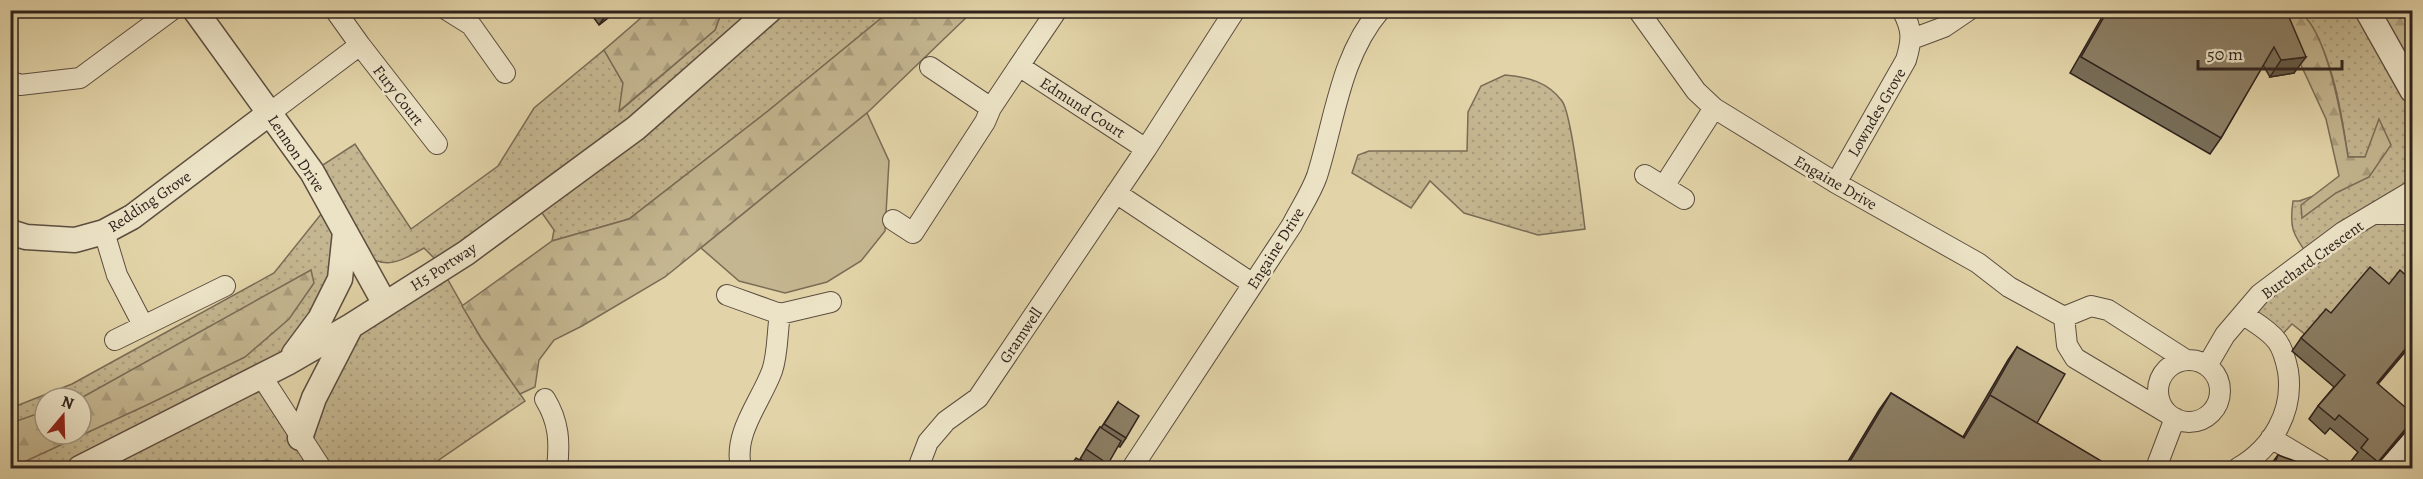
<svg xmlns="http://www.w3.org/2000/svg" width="2423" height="479" font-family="Alegreya,serif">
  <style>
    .grass { fill: url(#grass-dots); stroke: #7a6c56; stroke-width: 1.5; fill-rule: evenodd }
    .forest { fill: url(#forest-firs); stroke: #7a6c56; stroke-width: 1.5 }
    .green { fill: #c4b690; stroke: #7a6c56; stroke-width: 1.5 }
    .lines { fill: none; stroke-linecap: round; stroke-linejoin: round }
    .minor-casing { stroke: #5c4e40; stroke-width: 22 }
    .tertiary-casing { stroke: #5c4e40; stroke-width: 27 }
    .minor { stroke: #ece3c6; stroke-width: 20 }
    .tertiary { stroke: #ece3c6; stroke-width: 24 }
    .wall { fill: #786d57; stroke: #2f221d; stroke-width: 1.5 }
    .shaded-wall { fill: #625947; stroke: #2f221d; stroke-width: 1.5 }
    .building { fill: #8c7f65; stroke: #2f221d; stroke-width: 1.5 }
    .labels { text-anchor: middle; stroke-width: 5; stroke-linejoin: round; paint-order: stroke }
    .street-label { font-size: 16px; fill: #2f221d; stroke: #ece3c6 }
  </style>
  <defs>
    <pattern id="grass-dots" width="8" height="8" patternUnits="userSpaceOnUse" patternTransform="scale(1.5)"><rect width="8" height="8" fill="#c4b690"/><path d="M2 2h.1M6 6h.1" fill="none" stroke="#a99c7c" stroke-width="1.8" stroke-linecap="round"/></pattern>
    <pattern id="forest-firs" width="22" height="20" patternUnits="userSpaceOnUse" patternTransform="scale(1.5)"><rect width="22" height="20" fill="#c4b690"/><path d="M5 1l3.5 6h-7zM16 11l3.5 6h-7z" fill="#a99c7c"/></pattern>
  </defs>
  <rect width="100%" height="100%" fill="#e2d4a8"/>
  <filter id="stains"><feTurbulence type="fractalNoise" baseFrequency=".00333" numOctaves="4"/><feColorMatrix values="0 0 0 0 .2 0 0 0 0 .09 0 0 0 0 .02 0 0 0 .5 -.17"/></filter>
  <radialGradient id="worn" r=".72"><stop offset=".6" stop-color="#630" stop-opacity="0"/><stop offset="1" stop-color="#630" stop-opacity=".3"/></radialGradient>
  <path class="grass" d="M722 11H890L768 111 629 219 552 241 554 230 535 203 439 264 481 338 525 401 427 468H287C271 457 260 459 243 468H11V408L72 384 274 273 330 203 312 172 355 144 411 229 498 166 534 108 604 50 623 83 620 111 715 30ZM424 248 439 263 351 326 300 438 262 377 320 319 355 251C386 269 394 265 424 248ZM45 398H81V434H45Z
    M2297 11H2353L2380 32 2412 91V191L2376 213 2412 214V295L2322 327 2306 335 2292 324 2277 340 2244 315 2309 257C2293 234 2289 229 2293 201H2299L2369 177 2365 157H2348C2342 115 2331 38 2297 11Z
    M1505 75C1528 77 1548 82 1562 101 1572 114 1582 207 1585 229L1538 235 1464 213 1430 181 1411 208 1352 173 1358 155 1369 151H1467L1468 112 1481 86Z"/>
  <path class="forest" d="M649 11H722L715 30 619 111 623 83 604 50Z
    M890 11H973L867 113 665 277 582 326 554 340 539 360 535 387 520 394 481 338 462 306 552 241 629 219 768 111Z
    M2276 11C2283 11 2294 9 2299 12 2328 29 2343 125 2348 157H2365L2379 119 2391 145 2369 177 2336 193 2302 218 2301 205 2339 176 2326 119Z
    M2367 11H2412V91Z
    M311 270 314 283 289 319 245 357 149 404 11 468V423L45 411V434H81V398Z"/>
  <path class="green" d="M867 113 889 161 885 231 861 261 827 282 785 293 739 281 701 248Z"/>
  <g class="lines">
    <defs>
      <path id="minor" d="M335 10 360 45
        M447 10 471 25 505 73
        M1057 10 1019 66 1146 149
        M1638 10 1696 91 1714 108 1836 183 1978 263 2009 287 2064 317
        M1912 39 1944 27 1969 10
        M930 67 991 108 1019 66
        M10 81 20 85 80 78 172 10
        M271 112 360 45 437 144
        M1645 175 1684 199
        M1836 183 1906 60C1912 40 1913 30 1902 10
        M1664 186 1714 108
        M1116 193 1253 284
        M2375 214H2412
        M893 220 913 233 985 122 991 108
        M104 232 117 275 143 325
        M727 295 780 314
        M2064 317 2067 345 2075 358 2167 413
        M2064 317 2091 306 2108 310 2186 360
        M115 340 225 286
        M2158 391a31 31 0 1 1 62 0a31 31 0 1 1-62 0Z
        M2208 364 2225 335 2260 294 2343 232 2412 191
        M262 377 321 468
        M545 399C559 422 560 442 557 468
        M2271 438 2321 468
        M741 468C733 433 760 403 772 371 778 354 777 332 780 314L831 302
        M918 468 928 442 946 421 978 398 1146 149 1235 10
        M1132 468 1292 225C1300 209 1311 193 1317 176 1335 119 1340 57 1380 10
        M2156 468 2175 418
        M2238 468C2273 448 2294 411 2288 371 2286 361 2283 349 2277 341 2269 330 2254 322 2244 315
        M2386 468 2412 438"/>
      <path id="tertiary" d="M195 10 312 172 385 304
        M2367 10 2412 90
        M10 232 26 237 75 240 104 232 132 217 271 112
        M294 354 320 319 340 279 345 232
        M300 438 314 398 351 326
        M80 468 287 363 351 326 466 253 636 128 770 10"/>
    </defs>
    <use href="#minor" class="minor-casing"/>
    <use href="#tertiary" class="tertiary-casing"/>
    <use href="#minor" class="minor"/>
    <use href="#tertiary" class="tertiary"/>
  </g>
  <path class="wall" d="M588 10H618L599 25Z
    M2106 10H2286L2294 73 2270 77 2263 65 2221 138 2210 154 2070 73Z
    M2389 284 2378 384 2407 430 2374 468H2360L2351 461 2358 452 2330 428 2325 434 2309 419 2318 406 2334 387 2292 351 2301 338 2331 313Z
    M2017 347 2037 423 2112 468H1844L1879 410 1891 393 1963 437 2008 360Z
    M1118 402 1126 438 1120 447 1118 446 1104 468H1095L1080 459 1094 436 1100 427 1101 428Z
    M2278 455 2301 468H2268Z"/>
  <path class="shaded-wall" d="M609 10H618L599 25Z
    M2306 57 2294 73 2270 77 2281 60Z
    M2412 341V344L2368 396 2377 383Z
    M2412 421 2407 430 2374 468H2373Z"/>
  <path class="building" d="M2108 10H2286L2306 57 2281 60 2274 47 2221 138 2081 57Z
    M2370 267 2389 284 2400 270 2412 281V341L2377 383 2412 413V421L2378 462 2361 448 2368 439 2339 415 2335 420 2318 406 2345 375 2301 338 2326 309 2331 313Z
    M2017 347 2065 374 2037 423 1990 395 1988 398Z
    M1891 393 1964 438 1990 395 2113 468H1846Z
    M1118 402 1139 416 1126 438 1104 424Z
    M1100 427 1121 441 1108 464 1086 449Z
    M2278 455 2303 464 2301 468H2273Z
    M1076 458 1092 468H1069Z"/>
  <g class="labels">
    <g class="street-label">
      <text transform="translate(399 95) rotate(52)" y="6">Fury Court</text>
      <text transform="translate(1083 107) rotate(33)" y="6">Edmund Court</text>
      <text transform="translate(1876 112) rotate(-60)" y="6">Lowndes Grove</text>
      <text transform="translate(297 153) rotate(56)" y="6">Lennon Drive</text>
      <text transform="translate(1836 182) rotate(30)" y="6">Engaine Drive</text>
      <text transform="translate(149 201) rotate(-34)" y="6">Redding Grove</text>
      <text transform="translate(1275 248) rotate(-58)" y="6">Engaine Drive</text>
      <text transform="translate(2312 259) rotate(-36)" y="6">Burchard Crescent</text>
      <text transform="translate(443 266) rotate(-33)" y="6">H5 Portway</text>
      <text transform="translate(1020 335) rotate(-56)" y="6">Gramwell</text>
    </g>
  </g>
  <rect width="2423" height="479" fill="none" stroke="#e2d4a8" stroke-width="36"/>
  <rect x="12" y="12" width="2399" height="455" fill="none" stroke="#2f221d" stroke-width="3"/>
  <rect x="18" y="18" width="2387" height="443" fill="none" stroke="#2f221d" stroke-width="1.5"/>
  <g transform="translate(63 416) rotate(19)"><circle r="28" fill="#ece3c6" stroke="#a09682" stroke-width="1.5"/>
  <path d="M0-4.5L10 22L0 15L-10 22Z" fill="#8f2418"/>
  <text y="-9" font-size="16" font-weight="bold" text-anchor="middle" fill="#2f221d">N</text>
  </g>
  <path d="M2198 60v9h144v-9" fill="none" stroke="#2f221d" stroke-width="3"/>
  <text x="2207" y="60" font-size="18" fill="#2f221d" stroke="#ece3c6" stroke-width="4.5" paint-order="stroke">50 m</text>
  <rect width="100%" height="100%" filter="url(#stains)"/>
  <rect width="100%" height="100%" fill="url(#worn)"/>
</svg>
